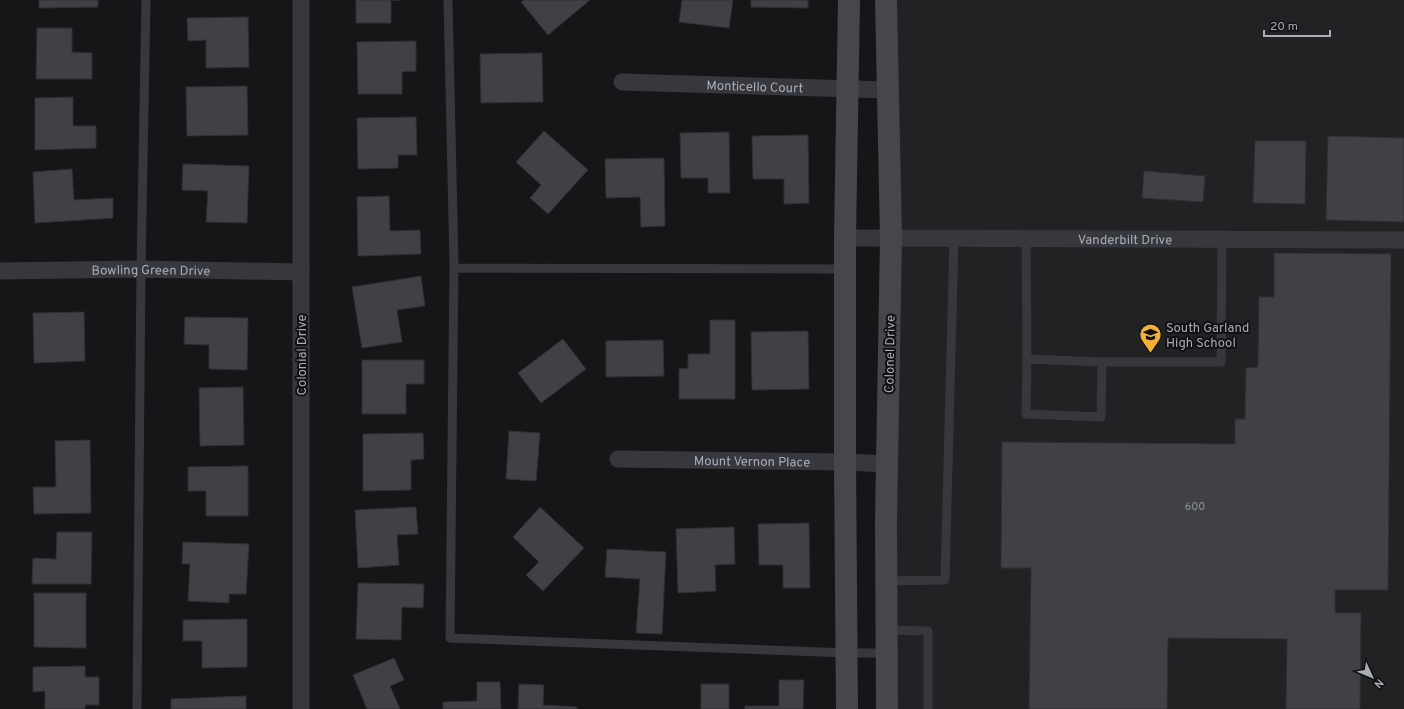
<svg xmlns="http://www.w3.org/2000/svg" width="1404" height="709" font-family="Overpass,sans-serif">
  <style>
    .built { fill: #222225 }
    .building { fill: #404145; stroke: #303034 }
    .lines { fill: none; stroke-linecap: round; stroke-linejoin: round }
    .lane { stroke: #37383d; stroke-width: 9 }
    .street { stroke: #37383d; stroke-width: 17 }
    .secondary { stroke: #45474d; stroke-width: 22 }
    .labels { text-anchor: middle; stroke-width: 4; stroke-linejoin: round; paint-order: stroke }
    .number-label { font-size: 11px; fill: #8e929b }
    .street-label { font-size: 13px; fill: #a8adb8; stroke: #111113 }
    .poi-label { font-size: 13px; fill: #a8adb8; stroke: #111113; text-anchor: start }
  </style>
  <rect width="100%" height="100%" fill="#161618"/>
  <path class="built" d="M897 0H1404V709H897Z"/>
  <path class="building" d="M39 0H98V7L39 8Z
    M356 0H400H391V23H356Z
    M524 0H590L548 35 521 2Z
    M682 0H733L729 28 679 22Z
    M751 0H808V8L751 7Z
    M248 17 249 67 206 68V40L188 41 187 18Z
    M37 28H72V52L92 53V79H36Z
    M416 41V71L402 72V94H358L357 42Z
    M542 53 543 102 481 103 480 54Z
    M247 86 248 135 187 136 186 87Z
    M73 97V126H96V148L35 150V98Z
    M416 117 417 155H398V168L358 169 357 118Z
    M544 131 588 170 548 214 530 198 541 185 516 162Z
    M729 132 730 193H708V178H681L680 133Z
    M808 135 809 203 784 204V179H753L752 136Z
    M1328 136 1404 138V222L1326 220Z
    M1255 141H1306L1305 204 1253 203Z
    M664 158 665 226 641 227 640 197 606 198 605 159Z
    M183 164 249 166 247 223 206 222 208 191 182 190Z
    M72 169 74 200 113 198V218L35 223 33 172Z
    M1144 171 1205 176 1203 202 1142 198Z
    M389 196 390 231 420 230 421 254 358 256 357 197Z
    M1274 253 1391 254 1388 590H1335V613H1361L1360 709H1286L1287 639 1168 638 1167 709H1029L1031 568H1001L1002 442 1235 444V419H1245L1246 368 1258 367 1259 297H1274Z
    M421 276 425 306 397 310 402 342 362 348 352 287Z
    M84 312 85 361 34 363 33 313Z
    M185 317 248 318 247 370 209 369V345L184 344Z
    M710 320H735V399H679V369L688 368V354H710Z
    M808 331 809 389 752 390 751 332Z
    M563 339 586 369 541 403 518 373Z
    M663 340 664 376 606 377V341Z
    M362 360H424V384H406V414H362Z
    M243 387 244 445 200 446 199 388Z
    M509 431 540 433 536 481 506 479Z
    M423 433 424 459 411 460V490L363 491V434Z
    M90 440 91 513 34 514 33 487H56L55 441Z
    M248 466V516H206V491H188V467Z
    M416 507 418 534 397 535 399 565 358 568 355 510Z
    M540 507 584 548 543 591 526 575 539 562 513 537Z
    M809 523 810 588H783V565H759L758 524Z
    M734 527 735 564 715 565 716 591 678 593 676 529Z
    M57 532H92L91 584H32L33 558 56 559Z
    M183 542 249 544 246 594H229V603L188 601 190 564H182Z
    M607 549 666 552 662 634 636 633 640 579 605 577Z
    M358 583 424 584 423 608 402 607 401 640 356 639Z
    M34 593H86V648L34 647Z
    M247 619V667L202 668V641H183V620Z
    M394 658 404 680 390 686 400 709H367L353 675Z
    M85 666V677H99V705H85V709H45V691L33 692V667Z
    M779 680H804L803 709H745V706H779Z
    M477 682H500L501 709H443V702L477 701Z
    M519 684 544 685 543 705 577 707V709H518Z
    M701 684H729V709H701Z
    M246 696V709H171V699Z"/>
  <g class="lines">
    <path class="lane" d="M448 0 454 264 450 638 847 653H886
      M1026 238 1027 359 1102 362H1221L1222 239
      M454 268 845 269
      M1027 359 1026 414 1101 417 1102 362
      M886 581 945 580 954 238
      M886 630 928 631V709
      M137 709 141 269 146 0"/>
    <g class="street">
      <path id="s1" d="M622 82 888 90"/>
      <path id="s2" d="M845 238 1404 240"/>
      <path id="s3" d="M0 271 141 269 301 272"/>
      <path id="s4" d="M618 459 845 462 887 464"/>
      <path d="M301 709V0"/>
    </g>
    <path class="secondary" d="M886 0 891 238 886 521 887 709
      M847 709 845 462V238L849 0"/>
  </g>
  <defs>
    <symbol id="school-pin" viewBox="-11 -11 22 30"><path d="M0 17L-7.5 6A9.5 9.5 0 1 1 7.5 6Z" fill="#f2b134" stroke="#111113"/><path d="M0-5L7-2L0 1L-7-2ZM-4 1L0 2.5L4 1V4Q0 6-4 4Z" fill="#111"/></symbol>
  </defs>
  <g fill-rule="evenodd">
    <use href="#school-pin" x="1138" y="322" width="25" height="34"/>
  </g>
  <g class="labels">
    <g class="number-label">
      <text x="1195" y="510">600</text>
    </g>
    <g class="street-label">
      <text dy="5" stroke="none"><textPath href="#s1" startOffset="133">Monticello Court</textPath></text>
      <text dy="5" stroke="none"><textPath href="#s2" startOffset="280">Vanderbilt Drive</textPath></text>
      <text dy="5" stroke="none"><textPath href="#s3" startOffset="151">Bowling Green Drive</textPath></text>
      <text transform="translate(889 354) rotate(-89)" y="5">Colonel Drive</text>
      <text transform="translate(301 355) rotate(-90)" y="5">Colonial Drive</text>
      <text dy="5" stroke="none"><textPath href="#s4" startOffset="134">Mount Vernon Place</textPath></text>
    </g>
    <g class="poi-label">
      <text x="1166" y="332">South Garland<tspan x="1166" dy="15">High School</tspan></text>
    </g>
  </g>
  <g transform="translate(1372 677) rotate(134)" stroke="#111113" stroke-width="3" paint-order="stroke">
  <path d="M0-3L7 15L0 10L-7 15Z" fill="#a8adb8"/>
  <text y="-6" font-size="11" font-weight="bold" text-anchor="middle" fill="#a8adb8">N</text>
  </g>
  <path d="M1264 30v6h66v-6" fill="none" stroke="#a8adb8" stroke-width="2"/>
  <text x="1270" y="30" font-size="12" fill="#a8adb8" stroke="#111113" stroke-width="3" paint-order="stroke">20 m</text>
</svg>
